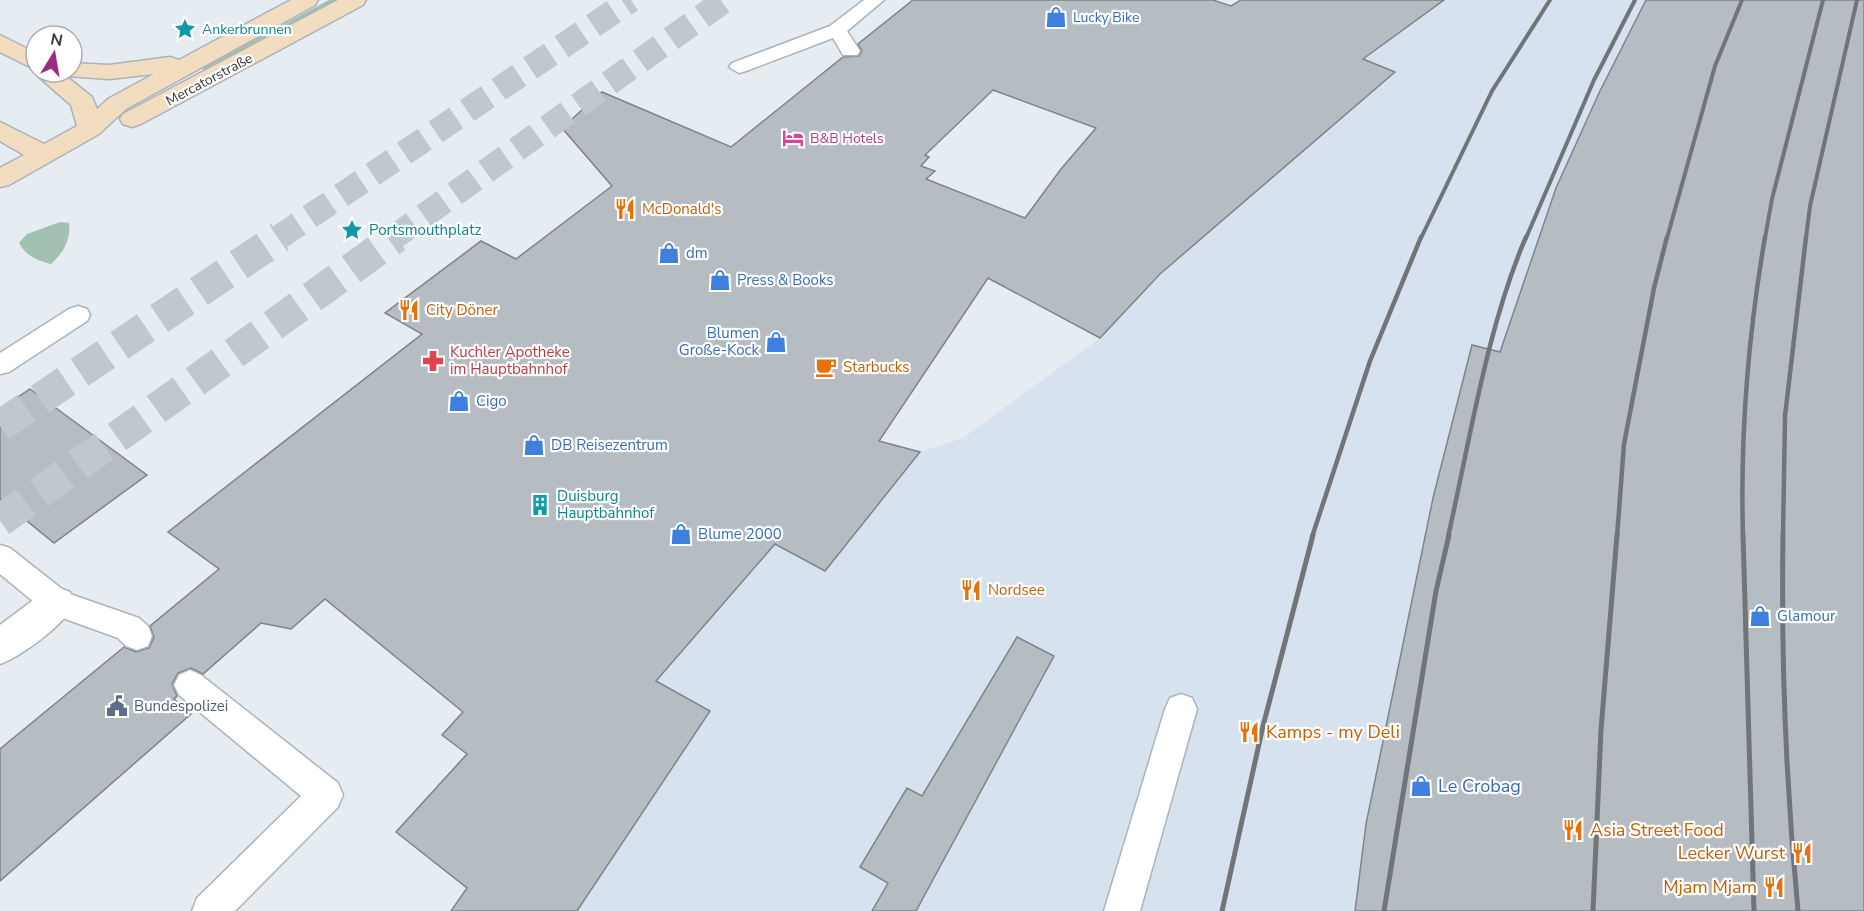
<svg xmlns="http://www.w3.org/2000/svg" width="1864" height="911" font-family="'Nunito Sans',sans-serif">
  <style>
    .built { fill: #d6e3ef }
    .green { fill: #a2c1b0 }
    .building { fill: #b5bcc2; stroke: #7e848a; stroke-width: 1.5; fill-rule: evenodd }
    .lines { fill: none; stroke-linecap: round; stroke-linejoin: round }
    .highway-tunnel-far1 { stroke: #c1c8cd; stroke-width: 25; stroke-dasharray: 25 13; stroke-linecap: butt }
    .highway-tunnel { stroke: #c1c8cd; stroke-width: 32; stroke-dasharray: 32 16; stroke-linecap: butt }
    .lane-casing { stroke: #acb3b9; stroke-width: 3 }
    .street-casing { stroke: #acb3b9; stroke-width: 3 }
    .secondary-casing { stroke: #acb3b9; stroke-width: 3 }
    .lane { fill: #fff; fill-rule: evenodd }
    .street { fill: #fff; fill-rule: evenodd }
    .secondary { fill: #f2ddc0; fill-rule: evenodd }
    .rail-far2 { stroke: #717578; stroke-width: 4 }
    .rail-far1 { stroke: #717578; stroke-width: 4.5 }
    .rail { stroke: #717578; stroke-width: 5 }
    .labels { text-anchor: middle; stroke-width: 4.5; stroke-linejoin: round; paint-order: stroke }
    .far-shop-label { font-size: 14px; fill: #366cbe; stroke: #fff; text-anchor: start }
    .far-culture-label { font-size: 14px; fill: #0d838f; stroke: #fff; text-anchor: start }
    .far-street-label { font-size: 14px; fill: #333638; stroke: #fff }
    .far-hotel-label { font-size: 14px; fill: #b23c85; stroke: #fff; text-anchor: start }
    .food-label { font-size: 15px; fill: #c56008; stroke: #fff; text-anchor: start }
    .culture-label { font-size: 15px; fill: #0d838f; stroke: #fff; text-anchor: start }
    .shop-label { font-size: 15px; fill: #366cbe; stroke: #fff; text-anchor: start }
    .health-label { font-size: 15px; fill: #be3a42; stroke: #fff; text-anchor: start }
    .service-label { font-size: 15px; fill: #4e5e75; stroke: #fff; text-anchor: start }
    .near-food-label { font-size: 18px; fill: #c56008; stroke: #fff; text-anchor: start }
    .near-shop-label { font-size: 18px; fill: #366cbe; stroke: #fff; text-anchor: start }
  </style>
  <rect width="100%" height="100%" fill="#e5ecf2"/>
  <path class="built" d="M1348 0H1864V911H577L710 711 656 681 775 544 825 571 920 452 963 438 1100 338 1160 274 1394 72 1298 31Z"/>
  <path class="green" d="M329 0H344L209 73 201 68Z
    M60 222 69 223C71 240 63 253 51 264 38 261 26 256 19 243L27 234Z"/>
  <path class="building" d="M913 0H1213L1231 6 1241 0H1444L1363 59 1395 72 1160 274 1100 338 988 278 879 441 920 452 825 571 775 544 656 681 710 711 577 911H451L467 888 396 832 467 754 442 735 463 712 325 599 291 629 261 623 203 674 191 668 178 673 172 684 177 696 174 699 191 714 0 881V749L124 647 136 652 149 648 154 637 150 626 219 569 168 532 422 334 385 313 481 241 516 259 612 186 562 128 602 92 731 147 843 57 859 56 862 51 858 44ZM993 90 1096 128 1061 169 1025 218 926 179 935 171 921 166 929 157 925 155Z
    M1646 0H1864V911H1355L1366 824 1433 498 1472 345 1500 352 1556 188 1599 93Z
    M30 389 147 475 54 543 0 499V409Z
    M1017 637 1054 656 916 911H872L888 883 860 867 907 788 922 796Z"/>
  <g class="lines">
    <path class="highway-tunnel-far1" d="M278 238 631 0
      M393 238 725 0"/>
    <path class="highway-tunnel" d="M0 426 280 237
      M0 521 396 237"/>
    <defs>
      <path id="lane" d="M864 0H884L847 31 860 51 857 55H843L833 38 746 71 739 73 729 67 732 63 830 26Z
        M78 306 87 309 90 315 87 321 9 372 0 374V353L69 309Z
        M0 545 10 548 67 593 139 618 148 626 152 636 148 646 137 650 126 646 118 638 46 612 0 574Z
        M190 670 201 675 338 783 343 795 338 807 235 911H192L197 898 301 796 179 695 174 685 179 675Z
        M1181 694 1192 698 1197 709 1140 911H1104L1165 709 1170 698Z"/>
      <path id="street" d="M57 587 70 592 75 603C65 624 22 656 0 664V625L44 592Z"/>
      <path id="secondary" d="M291 0H318L315 5 126 109 99 134 9 185 0 187V168L24 155 0 141V122L44 144 77 126 71 105 39 77 35 72 36 71 72 72V63L109 65 170 57 179 60ZM154 74 108 99 97 109 92 97 66 76 109 79Z
        M338 0H366L363 5 141 124 132 127 123 124 120 119 123 114Z
        M0 35 36 53V70L0 52Z"/>
    </defs>
    <use href="#lane" class="lane-casing"/>
    <use href="#street" class="street-casing"/>
    <use href="#secondary" class="secondary-casing"/>
    <use href="#lane" class="lane"/>
    <use href="#street" class="street"/>
    <use href="#secondary" class="secondary"/>
    <path class="rail-far2" d="M1421 238 1492 91 1550 0
      M1526 238 1594 80 1635 0
      M1667 238 1715 66 1742 0
      M1765 238 1772 199 1823 0
      M1806 238 1810 206 1857 0"/>
    <path class="rail-far1" d="M1312 537 1370 361 1421 237
      M1448 537C1470 440 1487 327 1526 237
      M1617 537 1624 444 1654 288 1667 237
      M1743 537C1740 436 1748 336 1765 237
      M1783 537 1785 416 1806 237"/>
    <path class="rail" d="M1743 535 1754 911
      M1783 535C1781 660 1786 786 1798 911
      M1222 911 1263 726 1313 535
      M1384 911 1436 591 1449 535
      M1593 911 1601 730 1617 535"/>
  </g>
  <defs>
    <symbol id="shop-bare" viewBox="-9 -9 18 18"><path d="M-5-2.5h2.3a2.7 3.5 0 0 1 5.4 0H5L5.5 6h-11ZM-1.5-2.5h3a1.5 2.3 0 0 0-3 0Z" fill="#3f7fe0" stroke="#fff" stroke-width="2.5" paint-order="stroke"/></symbol>
    <symbol id="sight-bare" viewBox="-9 -9 18 18"><path d="M0-6L1.8-2.2L6-1.7L2.9 1.2L3.7 5.4L0 3.3L-3.7 5.4L-2.9 1.2L-6-1.7L-1.8-2.2Z" fill="#0f9aa8" stroke="#fff" stroke-width="2.5" paint-order="stroke"/></symbol>
    <symbol id="hotel-bare" viewBox="-9 -9 18 18"><path d="M-6-4.5h1.5V1H6V5H4.5V3h-9V5H-6ZM-4 0a1.8 1.8 0 1 1 3.6 0ZM.5 0V-2.5h3Q6-2.5 6 0Z" fill="#d1479c" stroke="#fff" stroke-width="2.5" paint-order="stroke"/></symbol>
    <symbol id="restaurant-bare" viewBox="-9 -9 18 18"><path d="M-5-6h1v4h1v-4h1v4h1v-4h1v5L-1.5 .5V6h-2V.5L-5-1ZM5-6V6H3V1.5H1.5Q1.5-4 5-6Z" fill="#e8710a" stroke="#fff" stroke-width="2.5" paint-order="stroke"/></symbol>
    <symbol id="pharmacy-bare" viewBox="-9 -9 18 18"><path d="M-2-6h4v4h4v4h-4v4h-4v-4h-4v-4h4Z" fill="#e0444e" stroke="#fff" stroke-width="2.5" paint-order="stroke"/></symbol>
    <symbol id="cafe-bare" viewBox="-9 -9 18 18"><path d="M-5.5-4.5H6V0H3Q3 3.5 0 3.5H-2.5Q-5.5 3.5-5.5 0ZM3-3.2v2h1.7v-2ZM-6 4.5H4V6H-6Z" fill="#e8710a" stroke="#fff" stroke-width="2.5" paint-order="stroke"/></symbol>
    <symbol id="building-bare" viewBox="-9 -9 18 18"><path d="M-4-6H4V6H1V3H-1V6H-4ZM-2.5-4.3h1.7v1.8h-1.7ZM.8-4.3h1.7v1.8H.8ZM-2.5-1h1.7V.8h-1.7ZM.8-1h1.7V.8H.8Z" fill="#0f9aa8" stroke="#fff" stroke-width="2.5" paint-order="stroke"/></symbol>
    <symbol id="civic-bare" viewBox="-9 -9 18 18"><path d="M-.6-6.5H3V-4.5H.6V-3L4-1V1h2V6H-6V1h2V-1L-.6-3ZM-1.2 2.5V6h2.4V2.5Z" fill="#5c6f8a" stroke="#fff" stroke-width="2.5" paint-order="stroke"/></symbol>
  </defs>
  <g fill-rule="evenodd">
    <use href="#shop-bare" x="1041" y="2" width="30" height="30"/>
    <use href="#sight-bare" x="170" y="14" width="30" height="30"/>
    <use href="#hotel-bare" x="778" y="123" width="30" height="30"/>
    <use href="#restaurant-bare" x="610" y="194" width="30" height="30"/>
    <use href="#sight-bare" x="337" y="215" width="30" height="30"/>
    <use href="#shop-bare" x="654" y="238" width="30" height="30"/>
    <use href="#shop-bare" x="705" y="265" width="30" height="30"/>
    <use href="#restaurant-bare" x="394" y="295" width="30" height="30"/>
    <use href="#shop-bare" x="761" y="327" width="30" height="30"/>
    <use href="#pharmacy-bare" x="418" y="346" width="30" height="30"/>
    <use href="#cafe-bare" x="811" y="352" width="30" height="30"/>
    <use href="#shop-bare" x="444" y="386" width="30" height="30"/>
    <use href="#shop-bare" x="519" y="430" width="30" height="30"/>
    <use href="#building-bare" x="525" y="490" width="30" height="30"/>
    <use href="#shop-bare" x="666" y="519" width="30" height="30"/>
    <use href="#restaurant-bare" x="956" y="575" width="30" height="30"/>
    <use href="#shop-bare" x="1745" y="601" width="30" height="30"/>
    <use href="#civic-bare" x="102" y="691" width="30" height="30"/>
    <use href="#restaurant-bare" x="1234" y="717" width="30" height="30"/>
    <use href="#shop-bare" x="1406" y="771" width="30" height="30"/>
    <use href="#restaurant-bare" x="1558" y="815" width="30" height="30"/>
    <use href="#restaurant-bare" x="1787" y="838" width="30" height="30"/>
    <use href="#restaurant-bare" x="1759" y="872" width="30" height="30"/>
  </g>
  <g class="labels">
    <g class="far-shop-label">
      <text x="1073" y="22">Lucky Bike</text>
    </g>
    <g class="far-culture-label">
      <text x="202" y="34">Ankerbrunnen</text>
    </g>
    <g class="far-street-label">
      <text transform="translate(209 79) rotate(-28)" y="5">Mercatorstraße</text>
    </g>
    <g class="far-hotel-label">
      <text x="810" y="143">B&amp;B Hotels</text>
    </g>
    <g class="food-label">
      <text x="642" y="214">McDonald's</text>
      <text x="426" y="315">City Döner</text>
      <text x="843" y="372">Starbucks</text>
      <text x="988" y="595">Nordsee</text>
    </g>
    <g class="culture-label">
      <text x="369" y="235">Portsmouthplatz</text>
      <text x="557" y="501">Duisburg<tspan x="557" dy="17">Hauptbahnhof</tspan></text>
    </g>
    <g class="shop-label">
      <text x="686" y="258">dm</text>
      <text x="737" y="285">Press &amp; Books</text>
      <text x="759" y="338" text-anchor="end">Blumen<tspan x="759" dy="17">Große-Kock</tspan></text>
      <text x="476" y="406">Cigo</text>
      <text x="551" y="450">DB Reisezentrum</text>
      <text x="698" y="539">Blume 2000</text>
      <text x="1777" y="621">Glamour</text>
    </g>
    <g class="health-label">
      <text x="450" y="357">Kuchler Apotheke<tspan x="450" dy="17">im Hauptbahnhof</tspan></text>
    </g>
    <g class="service-label">
      <text x="134" y="711">Bundespolizei</text>
    </g>
    <g class="near-food-label">
      <text x="1266" y="738">Kamps - my Deli</text>
      <text x="1590" y="836">Asia Street Food</text>
      <text x="1785" y="859" text-anchor="end">Lecker Wurst</text>
      <text x="1757" y="893" text-anchor="end">Mjam Mjam</text>
    </g>
    <g class="near-shop-label">
      <text x="1438" y="792">Le Crobag</text>
    </g>
  </g>
  <g transform="translate(54 54) rotate(11)"><circle r="28" fill="#ffffff" stroke="#adafaf" stroke-width="1.5"/>
  <path d="M0-4.5L10 22L0 15L-10 22Z" fill="#9f2a84"/>
  <text y="-9" font-size="16" font-weight="bold" text-anchor="middle" fill="#333638">N</text>
  </g>
</svg>
